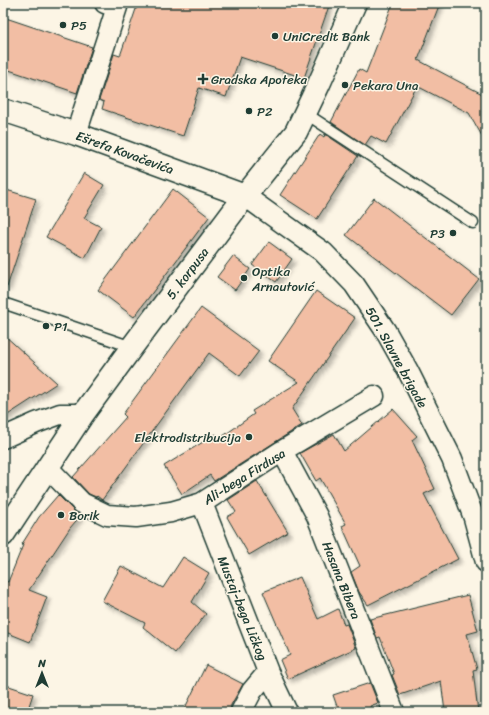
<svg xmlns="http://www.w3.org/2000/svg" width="489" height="715" font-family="Sriracha,sans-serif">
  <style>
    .building { fill: #f2bea4; stroke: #1f3d34; filter: url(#shadow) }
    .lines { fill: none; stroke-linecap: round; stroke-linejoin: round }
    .service-casing { stroke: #1f3d34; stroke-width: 13 }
    .minor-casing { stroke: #1f3d34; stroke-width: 23 }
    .tertiary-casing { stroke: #1f3d34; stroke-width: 25 }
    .service { stroke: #fcf5e5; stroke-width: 10 }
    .minor { stroke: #fcf5e5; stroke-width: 20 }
    .tertiary { stroke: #fcf5e5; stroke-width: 22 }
    .poi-dot { fill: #1f3d34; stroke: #fcf5e5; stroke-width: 1.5 }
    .labels { text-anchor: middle; stroke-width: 3; stroke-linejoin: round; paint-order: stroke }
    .poi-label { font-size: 13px; fill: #1f3d34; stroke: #fcf5e5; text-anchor: start }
    .street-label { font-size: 13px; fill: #1f3d34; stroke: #fcf5e5 }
  </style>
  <defs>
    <filter id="shadow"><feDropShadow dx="3.5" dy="3.5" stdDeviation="2" flood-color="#0004"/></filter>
  </defs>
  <rect width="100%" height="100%" fill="#fcf5e5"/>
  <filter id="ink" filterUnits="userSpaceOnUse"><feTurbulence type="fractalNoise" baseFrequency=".025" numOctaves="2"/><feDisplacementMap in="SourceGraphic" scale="8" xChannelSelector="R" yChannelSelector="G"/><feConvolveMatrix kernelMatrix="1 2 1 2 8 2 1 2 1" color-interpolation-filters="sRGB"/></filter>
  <g filter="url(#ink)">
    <path class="building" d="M138 3H330L304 78 240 57 226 97 199 88 183 136 102 109 104 102 99 100 114 54 120 56Z
      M393 3H440L418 60 486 96V143L469 113 417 86 386 144 371 136 365 145 331 122 359 69 366 73Z
      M3 17 92 47 77 93 3 68Z
      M320 134 324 137 325 134 358 156 317 219 280 195Z
      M84 173 104 185 84 218 101 227 85 258 46 237Z
      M3 189 36 199 7 287H3Z
      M173 189 209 217 134 317 98 290Z
      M374 198 479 279 451 315 346 235Z
      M269 242 292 259 276 282 252 265Z
      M233 256 250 269 235 290 217 277Z
      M316 291 355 318 292 409 302 425 214 481 210 475 182 494 164 466 216 434 219 439 254 414 252 411 299 382 268 361Z
      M201 308 259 351 240 376 209 353 102 500 97 496 96 497 89 494 73 477 126 417 123 414Z
      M3 334 57 383 3 418Z
      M393 409 417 436 412 440 435 489 424 494 458 559 368 605 359 592 351 572 360 566 342 526 346 524 320 478 316 481 300 453 334 434 344 451Z
      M257 481 288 532 249 555 227 517 236 512 228 500Z
      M58 495 74 511 81 515 70 528 29 590 47 597 30 642 3 631V580L8 582 23 545 22 544 39 517Z
      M183 557 209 573 192 602 206 614 175 653 143 627 145 623 102 601 121 566 163 588Z
      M300 577 318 619 338 609 344 625 347 624 356 648 288 679 280 660 290 655 263 592Z
      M468 595 478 631 467 634 477 669 473 670 478 712H445L441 681 400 695 392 675 394 674 380 637 377 638 370 619Z
      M206 665 243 684 231 705 230 712H183Z
      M370 683 378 703 370 706 372 712H339L333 695Z
      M3 684 33 694 27 712H3Z"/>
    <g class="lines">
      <defs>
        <path id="service" d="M305 113 473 223
          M3 303 132 347"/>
        <path id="minor" d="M76 134 117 7 105 3
          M245 196 323 252 354 284 385 330 408 371 452 459 474 518 486 562
          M3 438 36 423 60 414H83
          M282 451 317 516 394 712
          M47 467 82 503 107 515 136 517 171 512 202 503 282 451 374 396
          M202 503 268 672 287 712
          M241 712 252 691 268 672"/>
        <path id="tertiary" d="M3 110 76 134 245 196
          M3 535 83 414 132 347 245 196 296 132 319 84 355 3"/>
      </defs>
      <use href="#service" class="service-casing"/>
      <use href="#minor" class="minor-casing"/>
      <use href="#tertiary" class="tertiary-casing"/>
      <use href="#service" class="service"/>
      <use href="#minor" class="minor"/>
      <use href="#tertiary" class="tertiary"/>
    </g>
  </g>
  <g class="poi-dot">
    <circle cx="63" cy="25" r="4"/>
    <circle cx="275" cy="36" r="4"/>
    <path d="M201 73h4v4h4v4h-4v4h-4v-4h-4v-4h4z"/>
    <circle cx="345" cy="85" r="4"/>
    <circle cx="249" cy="111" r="4"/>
    <circle cx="453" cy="233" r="4"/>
    <circle cx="244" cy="278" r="4"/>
    <circle cx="46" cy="326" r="4"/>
    <circle cx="249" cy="437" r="4"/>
    <circle cx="61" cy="515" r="4"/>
  </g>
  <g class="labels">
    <g class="poi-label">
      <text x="71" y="30">P5</text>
      <text x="283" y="41">UniCredit Bank</text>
      <text x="211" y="84">Gradska Apoteka</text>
      <text x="353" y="90">Pekara Una</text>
      <text x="257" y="116">P2</text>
      <text x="445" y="238" text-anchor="end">P3</text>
      <text x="252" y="276">Optika<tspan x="252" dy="15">Arnautović</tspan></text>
      <text x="54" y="331">P1</text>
      <text x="241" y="442" text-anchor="end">Elektrodistribucija</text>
      <text x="69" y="520">Borik</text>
    </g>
    <g class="street-label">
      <text transform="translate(125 152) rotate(20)" y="5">Ešrefa Kovačevića</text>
      <text transform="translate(187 273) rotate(-53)" y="5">5. korpusa</text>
      <text transform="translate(397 357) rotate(61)" y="5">501. Slavne brigade</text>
      <text transform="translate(244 476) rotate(-32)" y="5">Ali-bega Firdusa</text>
      <text transform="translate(342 580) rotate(68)" y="5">Hasana Bibera</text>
      <text transform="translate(243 608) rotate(68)" y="5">Mustaj-bega Ličkog</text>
    </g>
  </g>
  <rect width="489" height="715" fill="none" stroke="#fcf5e5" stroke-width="16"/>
  <rect x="8" y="8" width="473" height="699" fill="none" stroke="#1f3d34" stroke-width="1.5" filter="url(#ink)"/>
  <g transform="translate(42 673)" stroke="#fcf5e5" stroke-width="3" paint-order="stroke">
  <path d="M0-3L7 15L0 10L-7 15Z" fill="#1f3d34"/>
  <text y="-6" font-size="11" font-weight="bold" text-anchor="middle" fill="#1f3d34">N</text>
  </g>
</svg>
